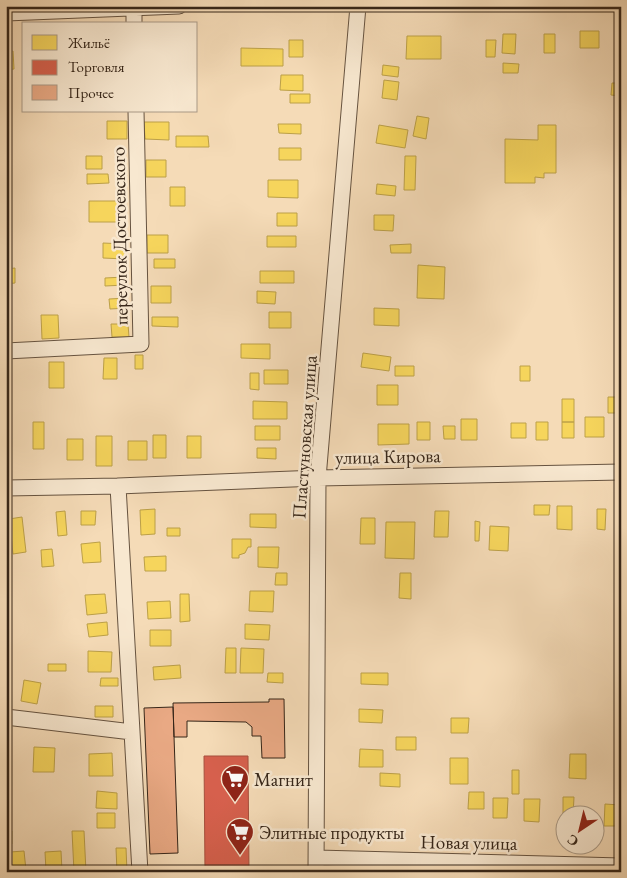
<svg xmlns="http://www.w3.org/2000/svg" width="627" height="878" font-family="'EB Garamond',serif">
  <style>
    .homes { fill: #f6d55c; stroke: #bca048 }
    .shops { fill: #d6604d; stroke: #a64f3d }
    .building { fill: #e9a984; stroke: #362619 }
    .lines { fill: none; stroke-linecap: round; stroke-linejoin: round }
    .minor-casing { stroke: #665340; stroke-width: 17 }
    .minor { stroke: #f8e8d0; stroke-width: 15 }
    .labels { text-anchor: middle; stroke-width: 5; stroke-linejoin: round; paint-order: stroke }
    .street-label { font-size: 19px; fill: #362619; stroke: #f8e8d0 }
    .poi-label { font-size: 19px; fill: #362619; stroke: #f8e8d0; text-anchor: start }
  </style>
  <rect width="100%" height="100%" fill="#f5dbb7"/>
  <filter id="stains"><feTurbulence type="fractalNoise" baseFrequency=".004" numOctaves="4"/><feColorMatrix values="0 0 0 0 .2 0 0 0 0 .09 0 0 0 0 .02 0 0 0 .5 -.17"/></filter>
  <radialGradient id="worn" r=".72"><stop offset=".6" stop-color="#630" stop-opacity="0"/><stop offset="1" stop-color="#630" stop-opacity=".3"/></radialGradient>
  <path class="homes" d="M580 31H599V48H580Z
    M503 34H516L515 54 502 53Z
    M544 34H555V53H544Z
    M407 36H441V59H406Z
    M289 40H303V57H289Z
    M486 40H496L495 57H486Z
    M241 48 283 49V66H241Z
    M13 51 14 69 6 70V52Z
    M503 63 519 64 518 73H503Z
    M383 65 399 67 398 77 382 75Z
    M281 75H303V91L280 90Z
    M384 80 399 82 397 100 382 98Z
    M612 83H621V96L611 95Z
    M290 94H310V103H290Z
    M417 116 429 118 426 139 413 136Z
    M107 121H127V139H107Z
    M144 122H169V140L145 139Z
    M278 124H301V134L279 133Z
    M379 125 408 130 405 148 376 143Z
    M538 125H556V173H544V178L535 177V183H505V139L538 140Z
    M176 136H208L209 147H176Z
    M279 148H301V160H279Z
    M86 156H102V169H86Z
    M405 156H416L415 190H404Z
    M146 160H166V177H146Z
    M87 174H108L109 183 87 184Z
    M268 180H298V198L268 197Z
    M377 184 396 186 395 196 376 194Z
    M170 187H185V206H170Z
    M89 201H122L123 222H89Z
    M277 213H297V226H277Z
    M374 215H394L393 231 374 230Z
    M147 235H168V253H147Z
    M267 236H296V247H267Z
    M103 243 125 244V259L103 258Z
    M411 244V253H391L390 245Z
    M154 259H175V268H154Z
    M418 265 445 267 444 299 417 298Z
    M15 268V283L6 284V269Z
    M260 271H294V283H260Z
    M124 277 125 285 105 286V278Z
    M151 286H171V303H151Z
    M257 291 276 292 275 304 257 303Z
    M126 298 127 308 110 309 109 299Z
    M374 308 399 309V326L374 325Z
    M269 312H291V328H269Z
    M41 315H58L59 338 42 339Z
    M152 317H178V327L152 326Z
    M111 324H128L129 337H112Z
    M241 344H270V359L241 358Z
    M363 353 391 357 389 371 361 367Z
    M135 355H143V369H135Z
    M104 358H117V379H103Z
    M49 362H64V388H49Z
    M395 366H414V376H395Z
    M520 366H530V381H520Z
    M264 370H288V384H264Z
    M250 373H259V390L250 389Z
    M377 385H398V405H377Z
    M608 397H617V413H608Z
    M562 399H574V422H562Z
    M253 401 287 402V419H253Z
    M585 417H604V437H585Z
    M461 419H477V440H461Z
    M33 422H44V449H33Z
    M417 422H430V440H417Z
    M536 422H548V440H536Z
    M562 422H574V438H562Z
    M511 423H526V438H511Z
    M378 424H409V444L378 445Z
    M255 426H280V440H255Z
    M443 426H455V439H444Z
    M153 435H166V458H153Z
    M96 436H112V466H96Z
    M187 436H201V458H187Z
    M67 439H83V460H67Z
    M128 441H147V460H128Z
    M257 448H276V459L257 458Z
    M534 505H550L549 515H534Z
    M557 506H572V530L557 529Z
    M155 509V534L141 535 140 510Z
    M597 509H606L605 530 597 529Z
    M65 511 67 535 58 536 56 512Z
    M81 511H96L95 525H81Z
    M435 511H449L448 537H434Z
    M250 514H276V528L250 527Z
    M22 517 26 552 13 554 9 519Z
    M361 518H375V544H360Z
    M475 521 480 522 479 541H475Z
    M386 522H415L414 559 385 558Z
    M490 526 509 527 508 551 489 550Z
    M167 528H180V536H167Z
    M232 539H251V547H248L245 553 239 555V558H232Z
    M100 542 101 562 83 563 81 544Z
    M258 547H279L278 568 258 567Z
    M52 549 54 566 42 567 41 550Z
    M166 556V571H145L144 557Z
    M276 573H287V585H275Z
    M400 573H411V599L399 598Z
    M250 591H274L273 612 249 611Z
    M105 594 107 613 87 615 85 595Z
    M180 594H189L190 621 180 622Z
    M170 601 171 618 148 619 147 602Z
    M107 622 108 635 89 637 87 624Z
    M245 624 270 625 269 640 245 639Z
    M150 630H171V646H150Z
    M226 648H236V673H225Z
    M241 648 264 649 263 673H240Z
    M88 651 112 652 111 672H88Z
    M48 664H66V671H48Z
    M180 665 181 678 154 680 153 667Z
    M268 673H283V683L267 682Z
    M361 673H388V685L361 684Z
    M101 678H118V686H100Z
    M24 680 41 683 37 704 21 701Z
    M95 706H113V717H95Z
    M359 709 383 710 382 723 359 722Z
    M451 718H469L468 733H451Z
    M396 737H416V750H396Z
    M34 747 55 748 54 772H33Z
    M360 749 383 750V767H359Z
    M112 753 113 776H89V754Z
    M570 754H586V779L569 778Z
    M450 758H468V784H450Z
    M512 770H519V794H512Z
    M380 773 400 774V787L380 786Z
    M97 791 117 793V809L96 808Z
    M469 792H484V809H468Z
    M563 797H574L573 816 563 817Z
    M493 798H508L507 818H493Z
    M524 799H540L539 822 524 821Z
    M605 804 620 805V826H604Z
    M97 813H115V828H97Z
    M6 831H12V844H6Z
    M72 831H84L86 872H74Z
    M116 848H126L127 872H117Z
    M24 851 26 870H11L10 852Z
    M61 851 62 871H46L45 852Z"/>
  <path class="shops" d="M204 756H248L249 872H205Z"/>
  <path class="building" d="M269 699H284L285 758H262L261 736H252V727L246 722 187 721V737H174L173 703 269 702Z
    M173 707 178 853 150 854 144 708Z"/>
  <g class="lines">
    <defs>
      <path id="minor" d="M134 7V24
        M6 13 179 6
        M6 351 141 344 136 111
        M118 486 140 872
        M6 488 118 486 318 478 621 472
        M6 717 132 732
        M317 858 621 866
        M316 872 318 478 358 6"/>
    </defs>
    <use href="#minor" class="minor-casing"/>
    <use href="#minor" class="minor"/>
  </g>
  <defs>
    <symbol id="supermarket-pin" viewBox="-11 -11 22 30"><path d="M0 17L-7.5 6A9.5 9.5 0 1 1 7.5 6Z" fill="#8f2418" stroke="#f8e8d0"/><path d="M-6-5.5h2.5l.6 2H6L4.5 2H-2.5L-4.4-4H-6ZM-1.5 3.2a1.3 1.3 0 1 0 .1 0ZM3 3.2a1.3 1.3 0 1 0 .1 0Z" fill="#fff"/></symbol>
  </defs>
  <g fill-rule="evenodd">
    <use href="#supermarket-pin" x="219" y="763" width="32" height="43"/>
    <use href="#supermarket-pin" x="224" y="816" width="32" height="43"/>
  </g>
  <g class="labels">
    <g class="street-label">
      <text transform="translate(119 236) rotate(-91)" y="7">переулок Достоевского</text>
      <text transform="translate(304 437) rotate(-86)" y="7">Пластуновская улица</text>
      <text transform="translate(388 456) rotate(-1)" y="7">улица Кирова</text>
      <text transform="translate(469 842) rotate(1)" y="7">Новая улица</text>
    </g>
    <g class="poi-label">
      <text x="254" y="786">Магнит</text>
      <text x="259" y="839">Элитные продукты</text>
    </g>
  </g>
  <rect width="627" height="878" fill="none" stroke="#f5dbb7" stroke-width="25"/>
  <rect x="8" y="8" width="612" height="863" fill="none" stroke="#362619" stroke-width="2.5"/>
  <rect x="12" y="12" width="602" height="853" fill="none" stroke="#362619"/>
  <rect x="22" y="22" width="175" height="90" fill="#f8e8d0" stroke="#aa9a87"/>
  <rect x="32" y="35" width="25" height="15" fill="#f6d55c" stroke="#aa9a87"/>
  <text x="68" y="48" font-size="15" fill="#362619">Жильё</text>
  <rect x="32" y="60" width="25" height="15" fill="#d6604d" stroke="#aa9a87"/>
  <text x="68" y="72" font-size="15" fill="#362619">Торговля</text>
  <rect x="32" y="85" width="25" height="15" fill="#e9a984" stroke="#aa9a87"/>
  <text x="68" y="98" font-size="15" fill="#362619">Прочее</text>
  <g transform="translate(580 830) rotate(215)"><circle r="24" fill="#f8e8d0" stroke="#aa9a87"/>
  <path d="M0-4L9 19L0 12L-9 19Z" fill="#8f2418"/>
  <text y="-8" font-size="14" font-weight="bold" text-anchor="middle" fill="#362619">С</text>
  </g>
  <rect width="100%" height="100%" filter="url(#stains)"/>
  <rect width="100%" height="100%" fill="url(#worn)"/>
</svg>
